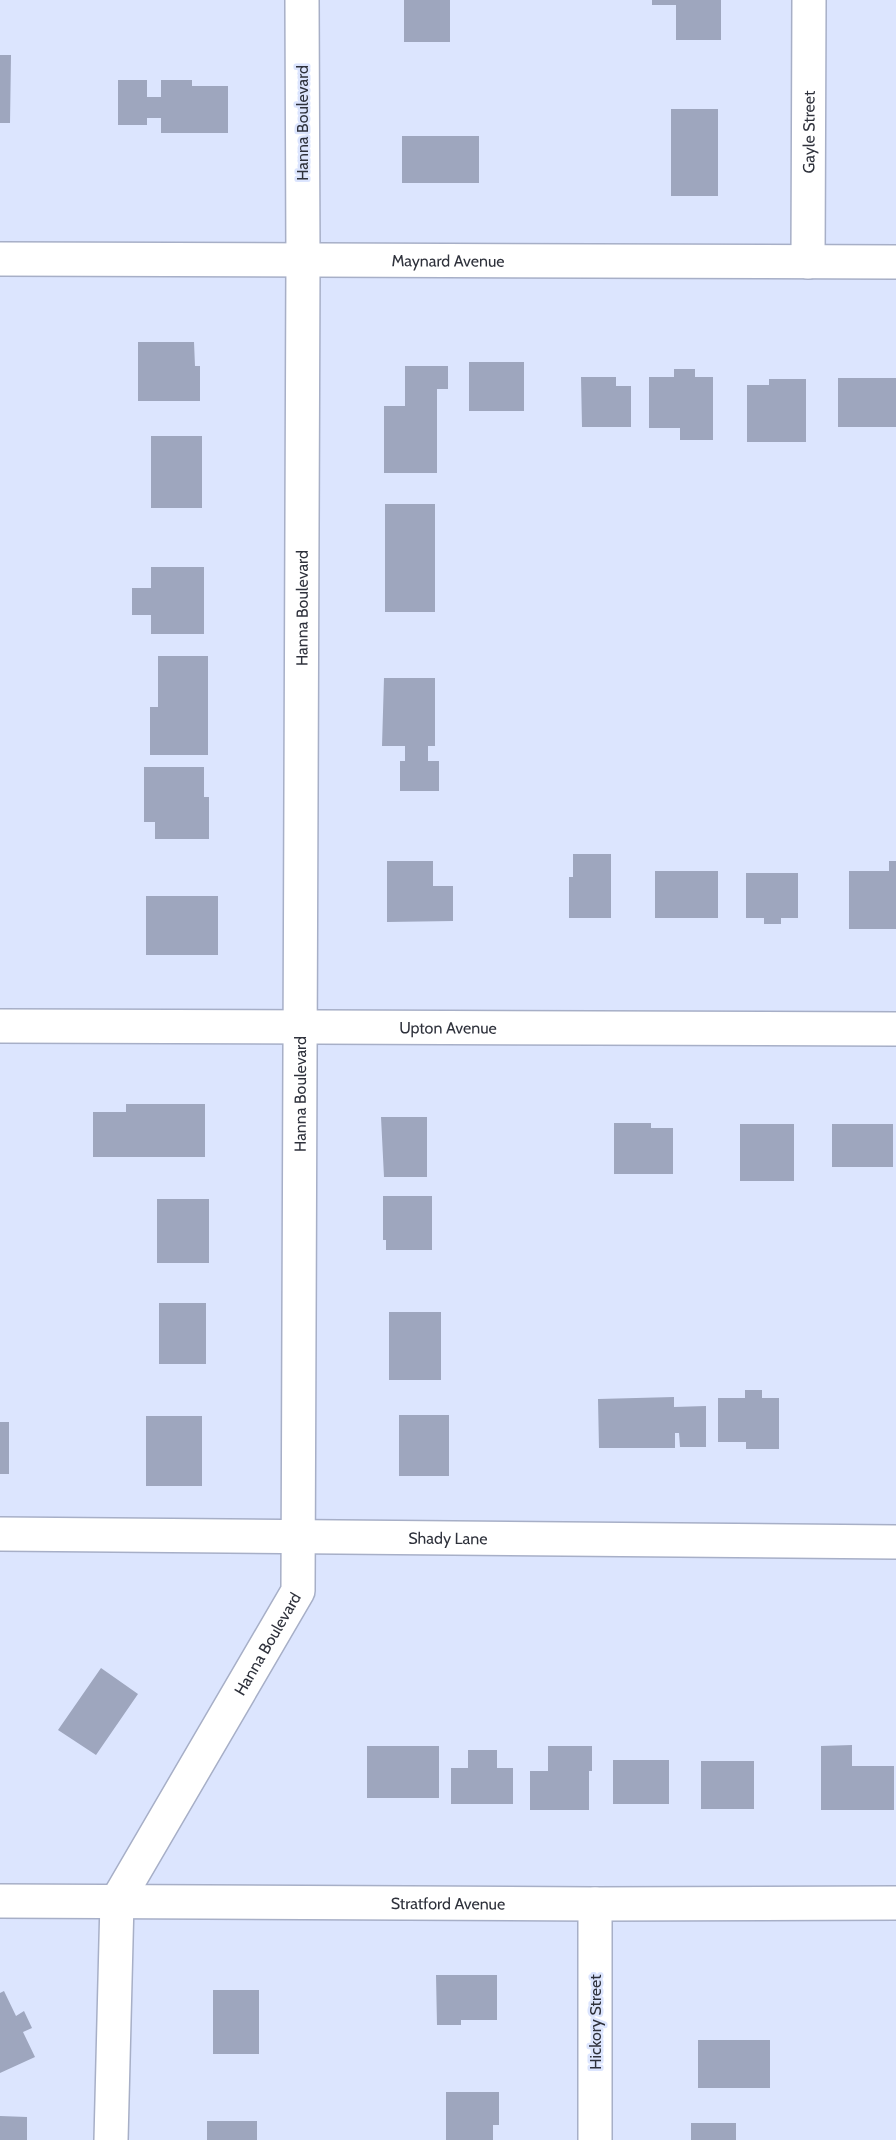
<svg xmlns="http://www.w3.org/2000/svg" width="896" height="2140" font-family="Cabin,sans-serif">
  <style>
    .building { fill: #9ea6be }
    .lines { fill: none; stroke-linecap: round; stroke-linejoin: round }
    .minor-casing { stroke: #a7afc7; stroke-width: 36 }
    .tertiary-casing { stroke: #a7afc7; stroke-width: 36 }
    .minor { stroke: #fff; stroke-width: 33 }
    .tertiary { stroke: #fff; stroke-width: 33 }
    .labels { text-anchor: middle; stroke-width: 5; stroke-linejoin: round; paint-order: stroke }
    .street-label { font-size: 16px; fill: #2e313b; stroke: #dce5fe }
  </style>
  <rect width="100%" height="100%" fill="#dce5fe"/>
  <path class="building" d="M404 0H450V42H404Z
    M652 0H721V40H676V5H652Z
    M0 55H11L10 123H0Z
    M118 80H147V97H161V80H192V86H228V133H161V118H147V125H118Z
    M671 109H718V196H671Z
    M402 136H479V183H402Z
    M138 342H194L195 366H200V401H138Z
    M469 362H524V411H469Z
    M405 366H448V389H437V473H384V406H405Z
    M674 369H695V377H713V440H680V428H649V377H674Z
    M581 377H616V386H631V427H582Z
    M838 378H896V427H838Z
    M769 379H806V442H747V385H769Z
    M151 436H202V508H151Z
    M385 504H435V612H385Z
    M151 567H204V634H151V615H132V588H151Z
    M158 656H208V755H150V707H158Z
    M384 678H435V746H428V761H439V791H400V761H405V746H382Z
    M144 767H204V797H209V839H155V822H144Z
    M573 854H611V918H569V877H573Z
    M387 861H433V886H453V921L387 922Z
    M889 861H896V929H849V871H889Z
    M655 871H718V918H655Z
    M746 873H798V918H781V924H764V918H746Z
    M146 896H218V955H146Z
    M126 1104H205V1157H93V1112H126Z
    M381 1117H427V1177H384Z
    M614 1123H651V1128H673V1174H614Z
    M740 1124H794V1181H740Z
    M832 1124H893V1167H832Z
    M383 1196H432V1250H386V1240H383Z
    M157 1199H209V1263H157Z
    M159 1303H206V1364H159Z
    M389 1312H441V1380H389Z
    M745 1390H762V1398H779V1449H746V1442H718V1398H745Z
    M674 1397V1407L706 1406V1447H680L679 1433H675V1448H599L598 1399Z
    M399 1415H449V1476H399Z
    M146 1416H202V1486H146Z
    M0 1422H9V1474H0Z
    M101 1668 138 1694 96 1755 58 1730Z
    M852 1745V1766H894V1810H821V1746Z
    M367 1746H439V1798H367Z
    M548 1746H592V1771H589V1810H530V1771H548Z
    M468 1750H497V1768H513V1804H451V1768H468Z
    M613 1760H669V1804H613Z
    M701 1761H754V1809H701Z
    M436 1975H497V2020H461V2025H437Z
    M213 1990H259V2054H213Z
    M4 1991 16 2016 24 2011 32 2028 23 2032 35 2057 0 2073V1993Z
    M698 2040H770V2088H698Z
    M446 2092H499V2125H493V2140H446Z
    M0 2116 27 2117V2140H0Z
    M207 2121H257V2140H207Z
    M691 2123H736V2140H691Z"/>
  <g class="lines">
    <defs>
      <g id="minor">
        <path id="s1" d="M0 259 896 262"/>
        <path id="s2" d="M808 262 809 0"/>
        <path id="s3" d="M0 1026 896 1029"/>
        <path id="s4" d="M0 1534 896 1542"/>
        <path id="s5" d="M0 1901 595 1904 896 1903"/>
        <path d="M595 1904V2140"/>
      </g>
      <g id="tertiary">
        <path id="s6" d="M111 2140 117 1901 298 1591 303 260 302 0"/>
      </g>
    </defs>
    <use href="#minor" class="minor-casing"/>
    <use href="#tertiary" class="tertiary-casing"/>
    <use href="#minor" class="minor"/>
    <use href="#tertiary" class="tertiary"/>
  </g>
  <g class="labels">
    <g class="street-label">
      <text transform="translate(302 123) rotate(-90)" y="6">Hanna Boulevard</text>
      <text dy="6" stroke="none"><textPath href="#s2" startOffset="130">Gayle Street</textPath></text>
      <text dy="6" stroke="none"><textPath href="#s1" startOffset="448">Maynard Avenue</textPath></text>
      <text dy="6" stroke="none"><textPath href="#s6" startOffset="1581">Hanna Boulevard</textPath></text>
      <text dy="6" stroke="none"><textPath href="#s3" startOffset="448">Upton Avenue</textPath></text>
      <text dy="6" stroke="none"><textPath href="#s6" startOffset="1095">Hanna Boulevard</textPath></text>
      <text dy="6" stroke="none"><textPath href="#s4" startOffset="448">Shady Lane</textPath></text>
      <text dy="6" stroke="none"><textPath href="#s6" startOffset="537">Hanna Boulevard</textPath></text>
      <text dy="6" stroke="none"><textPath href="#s5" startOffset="448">Stratford Avenue</textPath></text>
      <text transform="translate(595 2022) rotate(-90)" y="6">Hickory Street</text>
    </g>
  </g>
</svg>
